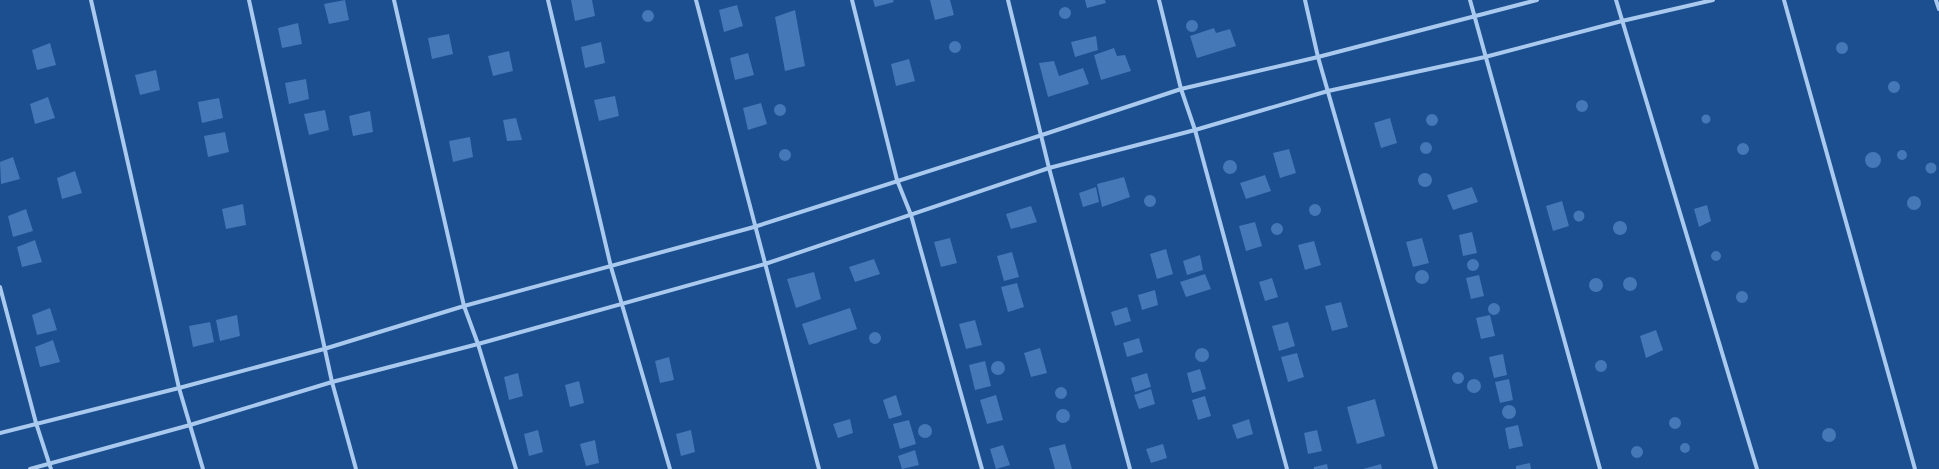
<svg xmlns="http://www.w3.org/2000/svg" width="1939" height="469" font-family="'PT Sans',sans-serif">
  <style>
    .building { fill: #4478b7 }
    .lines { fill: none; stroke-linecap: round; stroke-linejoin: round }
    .street { stroke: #a9c9ee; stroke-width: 4 }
  </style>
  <rect width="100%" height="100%" fill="#1b4f8f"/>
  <path class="building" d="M345 0 349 20 329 24 324 4Z
    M571 0H592L595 16 575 21Z
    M873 0H893L894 2 875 7Z
    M930 0H950L954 15 935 20Z
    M1085 0H1105L1106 3 1087 8Z
    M737 5 743 26 724 32 719 10Z
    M1059 13a6 6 0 1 1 12 0a6 6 0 1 1-12 0Z
    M795 10 805 66 785 71 775 17Z
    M642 16a6 6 0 1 1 12 0a6 6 0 1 1-12 0Z
    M1186 26a6 6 0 1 1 12 0a6 6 0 1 1-12 0Z
    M298 23 302 44 282 48 278 28Z
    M1214 28 1216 33 1230 29 1236 46 1197 58 1190 36Z
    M449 34 453 54 432 59 428 38Z
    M1096 36 1098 50 1075 57 1071 42Z
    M949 47a6 6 0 1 1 12 0a6 6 0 1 1-12 0Z
    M1836 48a6 6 0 1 1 12 0a6 6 0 1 1-12 0Z
    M601 42 605 63 585 68 581 47Z
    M50 43 56 65 37 70 32 50Z
    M1114 48 1117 56 1125 55 1131 71 1101 80 1094 55Z
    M509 51 513 71 493 76 488 56Z
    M748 53 754 75 735 80 730 58Z
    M909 59 915 81 896 86 891 64Z
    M1054 61 1059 76 1083 68 1089 84 1048 97 1039 63Z
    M156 70 160 90 140 95 135 75Z
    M306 79 309 99 289 104 285 83Z
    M1888 87a6 6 0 1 1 12 0a6 6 0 1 1-12 0Z
    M615 96 619 116 599 121 594 100Z
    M48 97 55 118 35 124 30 104Z
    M219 98 223 118 202 123 198 102Z
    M1576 106a6 6 0 1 1 12 0a6 6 0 1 1-12 0Z
    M761 103 767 124 748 130 743 108Z
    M774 110a6 6 0 1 1 12 0a6 6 0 1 1-12 0Z
    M325 110 329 130 309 135 304 114Z
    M370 111 373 132 353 136 349 116Z
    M1426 120a6 6 0 1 1 12 0a6 6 0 1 1-12 0Z
    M1701.5 119a4.5 4.5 0 1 1 9 0a4.5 4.5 0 1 1-9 0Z
    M516 118 522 140 507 141 503 120Z
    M1390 118 1397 143 1381 148 1374 123Z
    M225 132 229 152 208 157 204 136Z
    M470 137 473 157 453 162 449 141Z
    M1420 148a6 6 0 1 1 12 0a6 6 0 1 1-12 0Z
    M1737 149a6 6 0 1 1 12 0a6 6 0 1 1-12 0Z
    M779 155a6 6 0 1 1 12 0a6 6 0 1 1-12 0Z
    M1289 149 1296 173 1280 178 1273 153Z
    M1897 155a5 5 0 1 1 10 0a5 5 0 1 1-10 0Z
    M1865 160a8 8 0 1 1 16 0a8 8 0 1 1-16 0Z
    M13 157 20 179 1 184 0 162Z
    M1223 167a7 7 0 1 1 14 0a7 7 0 1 1-14 0Z
    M1925.5 168a5.5 5.5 0 1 1 11 0a5.5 5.5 0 1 1-11 0Z
    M75 171 82 193 62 199 57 178Z
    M1418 180a7 7 0 1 1 14 0a7 7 0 1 1-14 0Z
    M1265 175 1271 191 1246 199 1240 183Z
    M1124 177 1130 197 1102 207 1097 184Z
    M1096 187 1099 202 1083 207 1079 193Z
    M1472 187 1478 202 1453 210 1447 195Z
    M1144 201a6 6 0 1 1 12 0a6 6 0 1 1-12 0Z
    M1907 203a7 7 0 1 1 14 0a7 7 0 1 1-14 0Z
    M1562 201 1569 226 1553 231 1546 206Z
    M1309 210a6 6 0 1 1 12 0a6 6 0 1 1-12 0Z
    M243 204 246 225 226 229 222 209Z
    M1707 205 1711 221 1699 227 1694 209Z
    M1031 206 1037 222 1011 229 1006 214Z
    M26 209 33 231 13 237 8 216Z
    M1573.5 216a5.5 5.5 0 1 1 11 0a5.5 5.5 0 1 1-11 0Z
    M1613 228a7 7 0 1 1 14 0a7 7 0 1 1-14 0Z
    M1255 222 1262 246 1246 251 1239 226Z
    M1271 229a6 6 0 1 1 12 0a6 6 0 1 1-12 0Z
    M1472 232 1477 253 1463 256 1459 235Z
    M950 238 957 263 941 267 934 242Z
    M1422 238 1429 263 1413 267 1406 242Z
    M35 240 42 262 22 267 17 247Z
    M1314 241 1321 265 1305 270 1298 245Z
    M1166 249 1173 274 1157 279 1150 254Z
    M1711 256a5 5 0 1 1 10 0a5 5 0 1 1-10 0Z
    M1012 252 1019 277 1004 281 997 256Z
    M1200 255 1203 270 1187 275 1183 261Z
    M1467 265a6 6 0 1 1 12 0a6 6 0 1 1-12 0Z
    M874 259 880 274 855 282 849 267Z
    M1415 277a7 7 0 1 1 14 0a7 7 0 1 1-14 0Z
    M814 272 821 299 796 308 787 279Z
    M1205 274 1211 289 1186 297 1180 282Z
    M1479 275 1484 296 1471 299 1466 278Z
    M1623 284a7 7 0 1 1 14 0a7 7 0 1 1-14 0Z
    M1272 278 1278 297 1265 301 1259 282Z
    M1589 285a7 7 0 1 1 14 0a7 7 0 1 1-14 0Z
    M1017 283 1024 307 1008 312 1001 287Z
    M1155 290 1158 305 1142 310 1138 295Z
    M1736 297a6 6 0 1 1 12 0a6 6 0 1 1-12 0Z
    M1341 302 1348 327 1332 331 1325 306Z
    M1488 309a6 6 0 1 1 12 0a6 6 0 1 1-12 0Z
    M1127 307 1131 321 1115 326 1111 312Z
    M50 308 57 330 37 335 32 315Z
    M850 308 857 329 809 345 802 324Z
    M237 315 240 336 220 341 216 320Z
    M1490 315 1495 336 1481 339 1476 318Z
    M975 320 982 345 966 349 959 324Z
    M210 322 214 342 193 347 189 326Z
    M1288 322 1295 346 1279 351 1272 326Z
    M1656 330 1663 350 1646 358 1640 336Z
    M869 338a6 6 0 1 1 12 0a6 6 0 1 1-12 0Z
    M1139 338 1143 352 1127 357 1123 343Z
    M53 340 60 362 40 367 35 347Z
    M1040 348 1047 373 1031 377 1024 353Z
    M1195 355a7 7 0 1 1 14 0a7 7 0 1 1-14 0Z
    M1297 353 1304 377 1288 382 1281 357Z
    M1503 354 1507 375 1494 378 1489 357Z
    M669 357 674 380 660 383 655 361Z
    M1595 366a6 6 0 1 1 12 0a6 6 0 1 1-12 0Z
    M985 361 991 386 975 390 969 365Z
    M991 368a7 7 0 1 1 14 0a7 7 0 1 1-14 0Z
    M1200 369 1206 389 1192 393 1187 373Z
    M1452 378a6 6 0 1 1 12 0a6 6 0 1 1-12 0Z
    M518 373 523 396 509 400 504 377Z
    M1147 373 1151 387 1135 392 1131 378Z
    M1509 379 1513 400 1500 403 1495 382Z
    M1467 386a7 7 0 1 1 14 0a7 7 0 1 1-14 0Z
    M579 381 584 403 570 407 565 385Z
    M1055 393a6 6 0 1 1 12 0a6 6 0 1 1-12 0Z
    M1151 389 1155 404 1139 409 1134 395Z
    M896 395 902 415 889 419 883 400Z
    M996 395 1003 420 987 424 980 400Z
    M1205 396 1211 416 1198 420 1192 400Z
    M1375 399 1385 436 1357 444 1347 407Z
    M1502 412a7 7 0 1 1 14 0a7 7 0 1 1-14 0Z
    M1056 416a7 7 0 1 1 14 0a7 7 0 1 1-14 0Z
    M1669 423a6 6 0 1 1 12 0a6 6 0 1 1-12 0Z
    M850 419 853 433 838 438 833 424Z
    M1249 419 1253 434 1237 439 1232 425Z
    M909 420 916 444 900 449 893 424Z
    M918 431a7 7 0 1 1 14 0a7 7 0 1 1-14 0Z
    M1518 425 1523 446 1509 449 1505 428Z
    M1822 435a7 7 0 1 1 14 0a7 7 0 1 1-14 0Z
    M538 430 543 452 529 456 524 434Z
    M691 430 695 452 681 456 676 434Z
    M1317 430 1322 451 1308 454 1304 433Z
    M595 440 599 463 586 466 580 444Z
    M1680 448a5 5 0 1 1 10 0a5 5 0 1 1-10 0Z
    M1065 444 1072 469H1055L1049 448Z
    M1163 444 1167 458 1151 463 1146 449Z
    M1003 445 1010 465 996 469 990 449Z
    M1631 452a6 6 0 1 1 12 0a6 6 0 1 1-12 0Z
    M915 450 919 465 902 469 898 456Z
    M1530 463 1531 469H1516V466Z
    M1327 464 1328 469H1314V467Z
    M1381 464 1382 469H1363Z"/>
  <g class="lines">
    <path class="street" d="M91 0 179 388 203 469
      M249 0 332 382 356 469
      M394 0 464 306 478 344 516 469
      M548 0 611 267 670 469
      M696 0 819 469
      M852 0 897 180 911 215 982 469
      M1008 0 1049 168 1130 469
      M1159 0 1181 89 1195 130 1287 469
      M1305 0 1318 57 1436 469
      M1470 0 1600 469
      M1616 0 1757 469
      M1784 0 1915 469
      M1936 0 1939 9
      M0 287 36 423 51 469
      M0 433 179 388 324 349 464 306 754 227 1042 135 1181 89 1318 57 1537 0
      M30 469 190 425 332 382 478 344 765 264 1049 168 1195 130 1328 91 1485 57 1622 21 1713 0"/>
  </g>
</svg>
